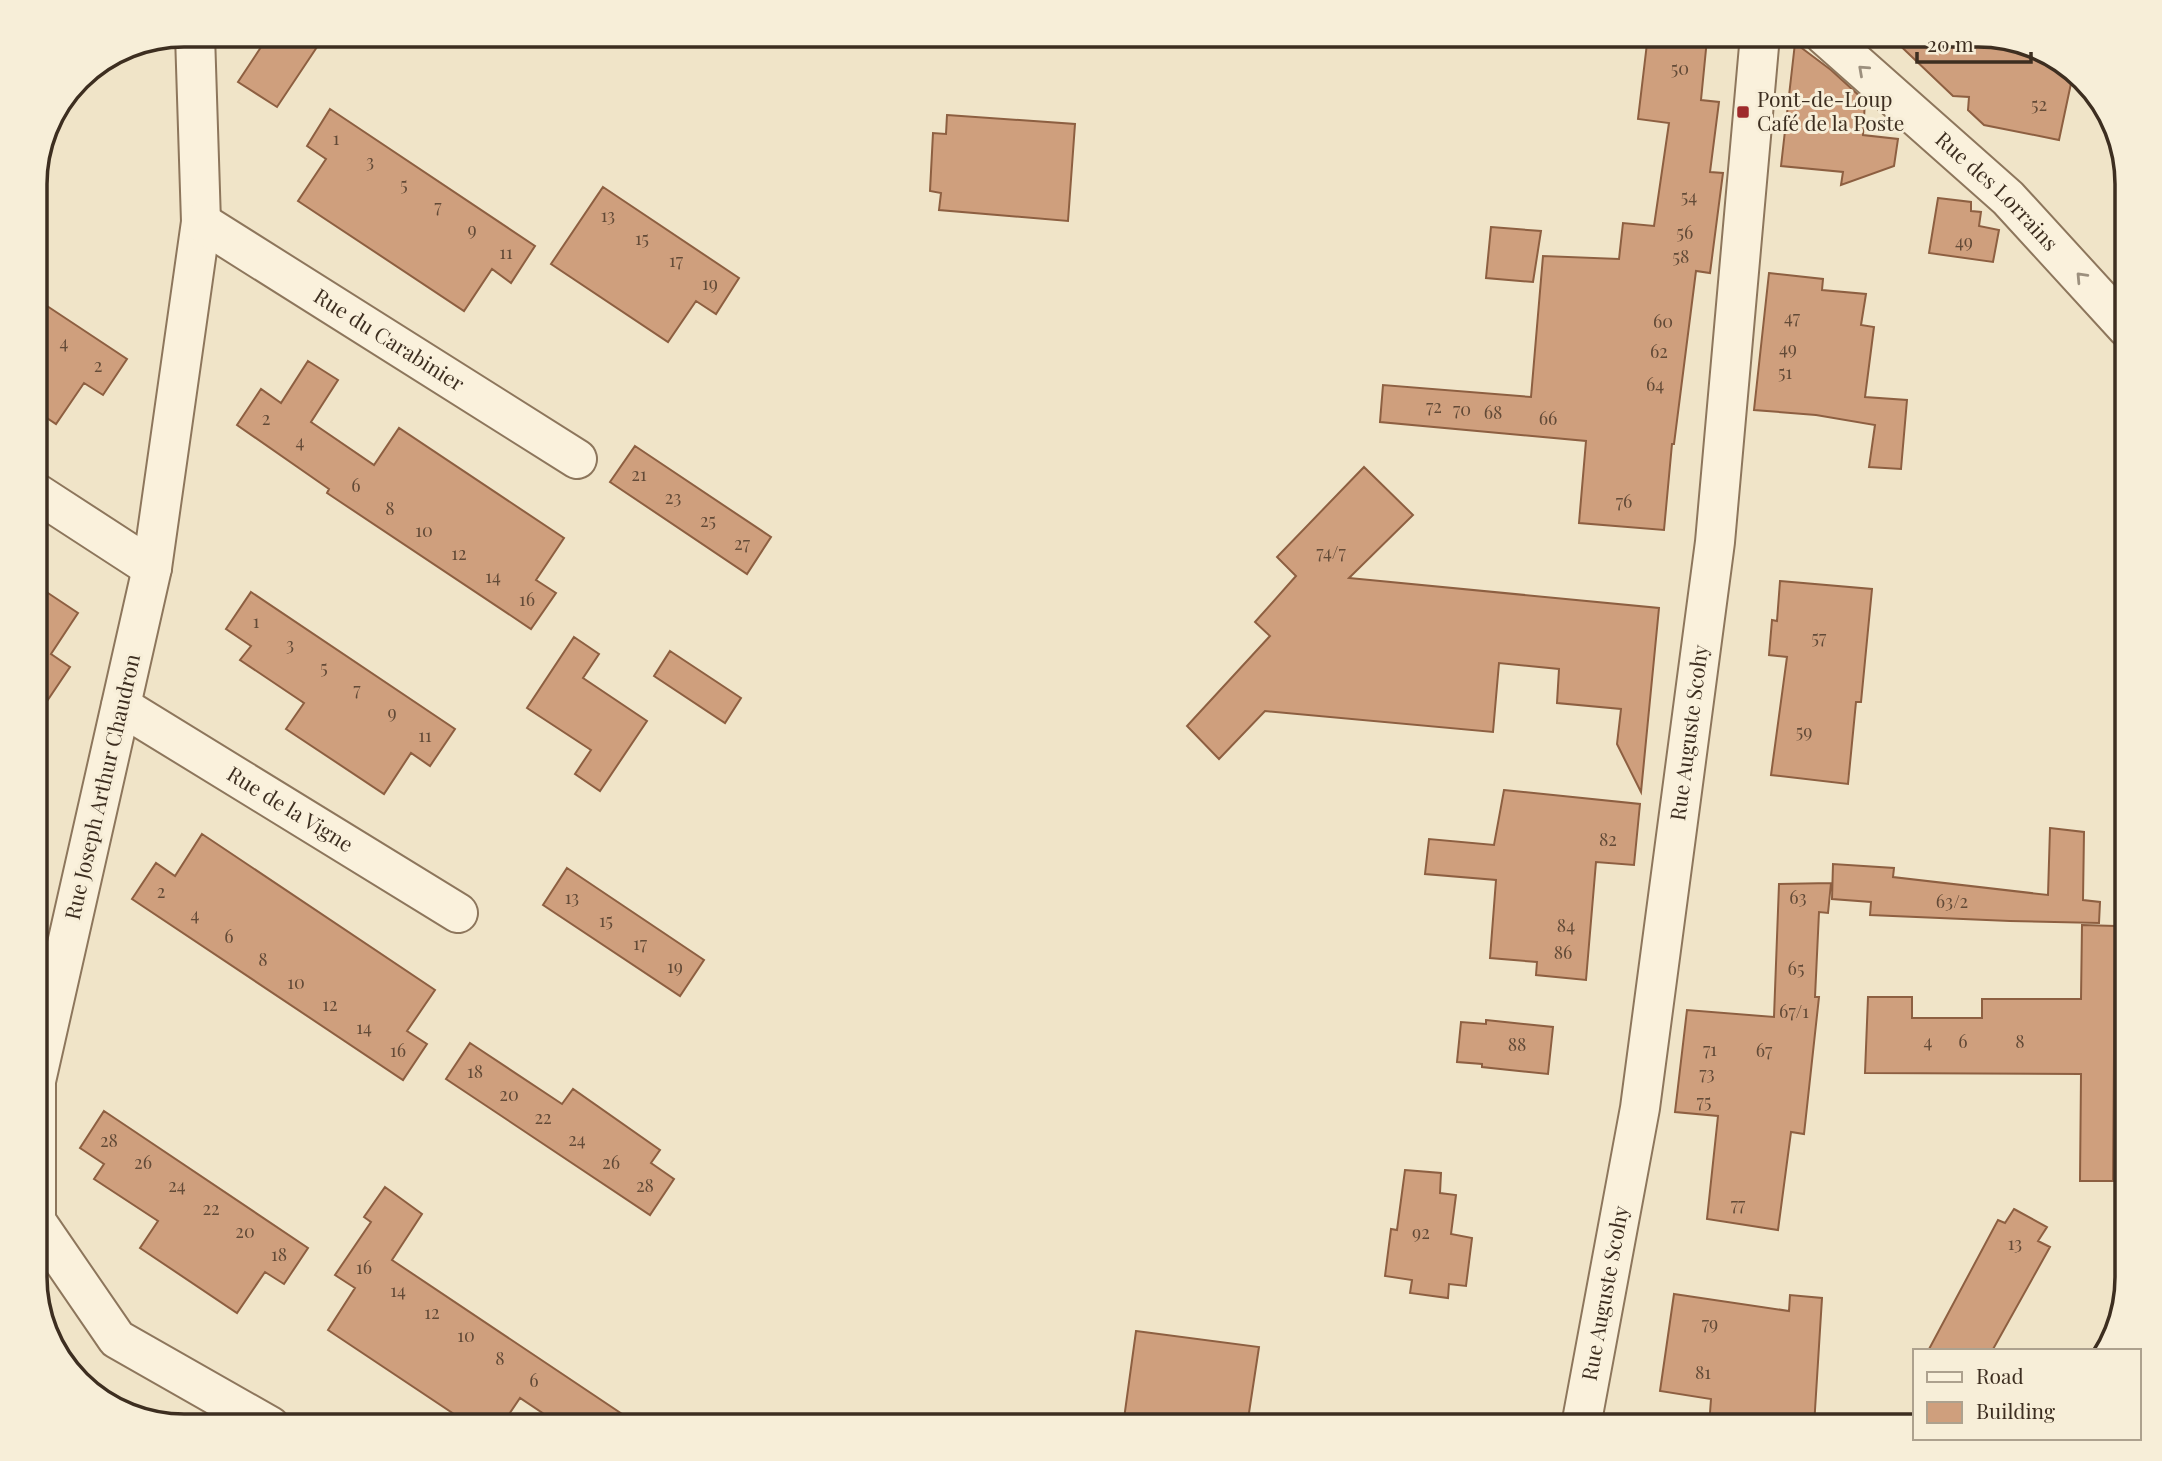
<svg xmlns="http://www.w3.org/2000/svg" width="2162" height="1461" font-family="'Playfair Display',serif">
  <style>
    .building { fill: #cf9f7d; stroke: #8d5f41; stroke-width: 2 }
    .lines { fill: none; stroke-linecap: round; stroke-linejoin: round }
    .minor-casing { stroke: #8d765c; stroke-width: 42 }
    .minor { stroke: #faf1dc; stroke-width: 38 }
    .oneway { stroke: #9c907e }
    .poi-dot { fill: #9e2a2b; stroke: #f7eed8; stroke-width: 2.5 }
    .labels { text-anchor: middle; stroke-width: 6; stroke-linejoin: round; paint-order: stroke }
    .number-label { font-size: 18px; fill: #624a37 }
    .poi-label { font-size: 21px; fill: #3d2e20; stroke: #f7eed8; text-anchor: start }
    .street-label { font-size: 21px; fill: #3d2e20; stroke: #f7eed8 }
    .rim { fill: none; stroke: #3d2e20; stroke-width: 3.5 }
  </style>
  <rect width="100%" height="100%" fill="#f0e4c8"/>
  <path class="building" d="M269 35H325L277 107 238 82Z
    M1648 35 1707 39 1701 100 1719 102 1710 172 1723 173 1710 273 1696 271 1674 444H1672L1664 530 1579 523 1586 441 1380 422 1383 385 1531 397 1543 256 1619 259 1623 223 1654 226 1669 123 1638 119Z
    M1889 35H1978L2061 60 2073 74 2059 140 1984 125 1968 110 1969 97 1953 96Z
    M1795 43 1831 70 1865 101 1863 135 1898 139 1894 166 1841 185 1843 172 1781 166Z
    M330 109 535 246 511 283 492 269 464 311 298 201 326 159 307 146Z
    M947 115 1075 124 1068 221 939 210 941 193 930 191 933 133 946 134Z
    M603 187 739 278 716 314 696 301 668 342 551 264Z
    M1938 198 1971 202V211L1981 212 1979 226 1999 230 1993 262 1929 253Z
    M1491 227 1541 231 1533 282 1486 278Z
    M1769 273 1823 279 1822 290 1866 294 1861 325 1874 327 1865 397 1907 400 1901 469 1869 467 1875 425 1816 415 1754 410Z
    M35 298 127 359 103 395 84 383 56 424 35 410Z
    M308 361 338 380 311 422 374 465 399 428 564 538 536 580 556 593 531 629 327 493 329 489 237 425 261 389 281 403Z
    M635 446 771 537 747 574 610 482Z
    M1364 467 1413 515 1349 578 1659 608 1641 792 1617 744 1621 709 1557 703 1559 669 1499 663 1493 732 1265 711 1219 759 1187 726 1270 636 1255 622 1296 576 1277 557Z
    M1780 581 1872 589 1861 702H1856L1848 784 1771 775 1787 657 1769 655 1772 620 1777 621Z
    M251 592 455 729 430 766 411 753 384 794 286 729 304 703 240 660 251 646 226 629Z
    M48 593 78 613 51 654 70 667 35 719V613Z
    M574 637 599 654 583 678 647 721 600 791 575 774 591 750 527 708Z
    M670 651 741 698 725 723 654 676Z
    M1504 790 1640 804 1634 865 1596 862 1586 980 1536 975 1537 962 1490 958 1496 880 1425 874 1429 839 1494 845Z
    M2050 828 2084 832 2083 900 2100 902 2099 923 2010 921 1870 915 1871 902 1832 899 1833 864 1894 868 1893 877 2048 895Z
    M202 834 435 990 407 1031 427 1044 403 1080 132 899 156 863 175 876Z
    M567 868 704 960 680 996 543 905Z
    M1831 883 1828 913 1819 912 1815 997H1819L1804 1134 1791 1132 1778 1230 1707 1219 1718 1116 1675 1112 1687 1010 1774 1017 1779 884Z
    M2082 925 2115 926 2113 1181H2080L2081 1074 1865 1073 1868 997H1912V1018H1982V999H2081Z
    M1486 1020 1553 1027 1548 1074 1482 1067V1064L1457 1062 1461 1022 1486 1024Z
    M470 1043 562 1104 573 1089 660 1150 651 1163 674 1179 650 1215 446 1079Z
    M104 1111 308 1248 284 1284 265 1272 237 1313 140 1248 158 1221 94 1179 104 1164 80 1148Z
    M1405 1170 1441 1173 1440 1193 1456 1195 1451 1234 1472 1238 1466 1286 1449 1284 1448 1298 1410 1293 1412 1280 1385 1276 1391 1229 1397 1230Z
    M385 1187 422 1214 392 1260 640 1426H562L520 1398 501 1426H472L328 1330 355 1288 335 1275 371 1222 364 1217Z
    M2014 1209 2047 1227 2038 1241 2050 1247 1992 1351H1928L1998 1220 2005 1223Z
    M1674 1294 1789 1311 1790 1295 1822 1298 1814 1426H1709L1711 1399 1660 1391Z
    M1136 1331 1259 1347 1247 1426H1123Z"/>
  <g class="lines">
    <defs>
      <g id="minor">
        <path d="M195 35 201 222 152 568 36 1081V1221L117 1339 270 1426"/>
        <path id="s1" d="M1824 35 2008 198 2127 328"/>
        <path id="s2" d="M201 222 577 459"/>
        <path d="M35 492 152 568"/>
        <path id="s3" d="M121 706 458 913"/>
        <path id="s4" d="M1581 1426 1640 1108 1715 542 1760 35"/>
      </g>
    </defs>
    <use href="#minor" class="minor-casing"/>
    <use href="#minor" class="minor"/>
  </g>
  <defs><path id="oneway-chevron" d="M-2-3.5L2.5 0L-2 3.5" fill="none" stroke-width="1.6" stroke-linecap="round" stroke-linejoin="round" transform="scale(1.75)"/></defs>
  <g class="oneway">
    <use href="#oneway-chevron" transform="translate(1863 70) rotate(-138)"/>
    <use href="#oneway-chevron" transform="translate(2081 277) rotate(-133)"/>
  </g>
  <rect class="poi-dot" x="1736" y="105" width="14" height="14" rx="3.5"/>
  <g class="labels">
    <g class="number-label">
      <text x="1680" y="75">50</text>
      <text x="2039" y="111">52</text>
      <text x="336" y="145">1</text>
      <text x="370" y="168">3</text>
      <text x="404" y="191">5</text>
      <text x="1689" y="203">54</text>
      <text x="438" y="213">7</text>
      <text x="608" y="222">13</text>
      <text x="472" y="236">9</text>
      <text x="1685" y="239">56</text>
      <text x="642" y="245">15</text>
      <text x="1964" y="248">49</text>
      <text x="506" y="259">11</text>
      <text x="1681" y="263">58</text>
      <text x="676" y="267">17</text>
      <text x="710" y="290">19</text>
      <text x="1792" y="324">47</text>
      <text x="1663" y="328">60</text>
      <text x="64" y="349">4</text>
      <text x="1788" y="355">49</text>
      <text x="1659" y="358">62</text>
      <text x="98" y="372">2</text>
      <text x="1785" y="379">51</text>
      <text x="1655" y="391">64</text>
      <text x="1434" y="413">72</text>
      <text x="1462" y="416">70</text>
      <text x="1493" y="419">68</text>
      <text x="266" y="425">2</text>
      <text x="1548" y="425">66</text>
      <text x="300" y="448">4</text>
      <text x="639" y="481">21</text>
      <text x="356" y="492">6</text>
      <text x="673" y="504">23</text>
      <text x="1624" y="508">76</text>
      <text x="390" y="515">8</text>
      <text x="708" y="527">25</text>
      <text x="424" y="537">10</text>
      <text x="742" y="550">27</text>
      <text x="1331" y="559">74/7</text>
      <text x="459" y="560">12</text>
      <text x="493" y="583">14</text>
      <text x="527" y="606">16</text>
      <text x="256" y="628">1</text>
      <text x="1819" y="644">57</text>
      <text x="290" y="651">3</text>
      <text x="324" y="674">5</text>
      <text x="357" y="696">7</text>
      <text x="392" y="719">9</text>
      <text x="1804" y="738">59</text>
      <text x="425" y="742">11</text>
      <text x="1608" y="846">82</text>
      <text x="161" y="898">2</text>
      <text x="572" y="904">13</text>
      <text x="1798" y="904">63</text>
      <text x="1952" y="908">63/2</text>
      <text x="195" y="921">4</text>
      <text x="606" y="927">15</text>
      <text x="1566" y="932">84</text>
      <text x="229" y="943">6</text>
      <text x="640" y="950">17</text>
      <text x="1563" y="959">86</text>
      <text x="263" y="966">8</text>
      <text x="675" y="973">19</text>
      <text x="1796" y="975">65</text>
      <text x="296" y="989">10</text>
      <text x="330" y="1011">12</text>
      <text x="1794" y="1018">67/1</text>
      <text x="364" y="1034">14</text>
      <text x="1928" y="1048">4</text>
      <text x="1963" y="1048">6</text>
      <text x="2020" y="1048">8</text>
      <text x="1517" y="1051">88</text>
      <text x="1710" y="1056">71</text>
      <text x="398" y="1057">16</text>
      <text x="1764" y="1057">67</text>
      <text x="475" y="1078">18</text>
      <text x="1707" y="1080">73</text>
      <text x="509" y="1101">20</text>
      <text x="1704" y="1108">75</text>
      <text x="543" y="1124">22</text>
      <text x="577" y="1146">24</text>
      <text x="109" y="1147">28</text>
      <text x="143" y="1169">26</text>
      <text x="611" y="1169">26</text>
      <text x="177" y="1192">24</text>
      <text x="645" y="1192">28</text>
      <text x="1738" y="1211">77</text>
      <text x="211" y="1215">22</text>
      <text x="245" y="1238">20</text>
      <text x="1421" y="1239">92</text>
      <text x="2015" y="1250">13</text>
      <text x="279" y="1261">18</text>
      <text x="364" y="1274">16</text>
      <text x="398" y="1297">14</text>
      <text x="432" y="1319">12</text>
      <text x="1710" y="1330">79</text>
      <text x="466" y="1342">10</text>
      <text x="500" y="1365">8</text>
      <text x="1703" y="1379">81</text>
      <text x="534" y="1387">6</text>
    </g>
    <g class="poi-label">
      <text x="1757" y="107">Pont-de-Loup<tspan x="1757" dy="24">Café de la Poste</tspan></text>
    </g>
    <g class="street-label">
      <text dy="7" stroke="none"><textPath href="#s1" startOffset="233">Rue des Lorrains</textPath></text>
      <text dy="7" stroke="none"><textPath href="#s2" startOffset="222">Rue du Carabinier</textPath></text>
      <text dy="7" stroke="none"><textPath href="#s4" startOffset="702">Rue Auguste Scohy</textPath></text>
      <text transform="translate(103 787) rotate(-77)" y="7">Rue Joseph Arthur Chaudron</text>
      <text dy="7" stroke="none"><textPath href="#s3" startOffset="198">Rue de la Vigne</textPath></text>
      <text dy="7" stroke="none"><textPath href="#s4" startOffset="135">Rue Auguste Scohy</textPath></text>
    </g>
  </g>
  <path d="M0 0H2162V1461H0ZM184 47H1978A137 137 0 0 1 2115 184V1277A137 137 0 0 1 1978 1414H184A137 137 0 0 1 47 1277V184A137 137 0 0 1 184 47Z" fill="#f7eed8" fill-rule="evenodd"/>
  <path class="rim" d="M184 47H1978A137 137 0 0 1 2115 184V1277A137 137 0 0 1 1978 1414H184A137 137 0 0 1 47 1277V184A137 137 0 0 1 184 47Z"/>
  <rect x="1913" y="1349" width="228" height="91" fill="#f7eed8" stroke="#ada18e" stroke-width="2"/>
  <rect x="1927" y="1372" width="35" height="10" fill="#faf1dc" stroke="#ada18e" stroke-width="2"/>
  <text x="1976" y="1384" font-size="21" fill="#3d2e20">Road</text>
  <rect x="1927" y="1402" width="35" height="21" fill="#cf9f7d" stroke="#ada18e" stroke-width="2"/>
  <text x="1976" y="1419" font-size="21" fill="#3d2e20">Building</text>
  <path d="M1917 52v10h114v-10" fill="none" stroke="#3d2e20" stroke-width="3.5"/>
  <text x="1927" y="52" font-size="21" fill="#3d2e20" stroke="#f7eed8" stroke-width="5" paint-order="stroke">20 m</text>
</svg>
